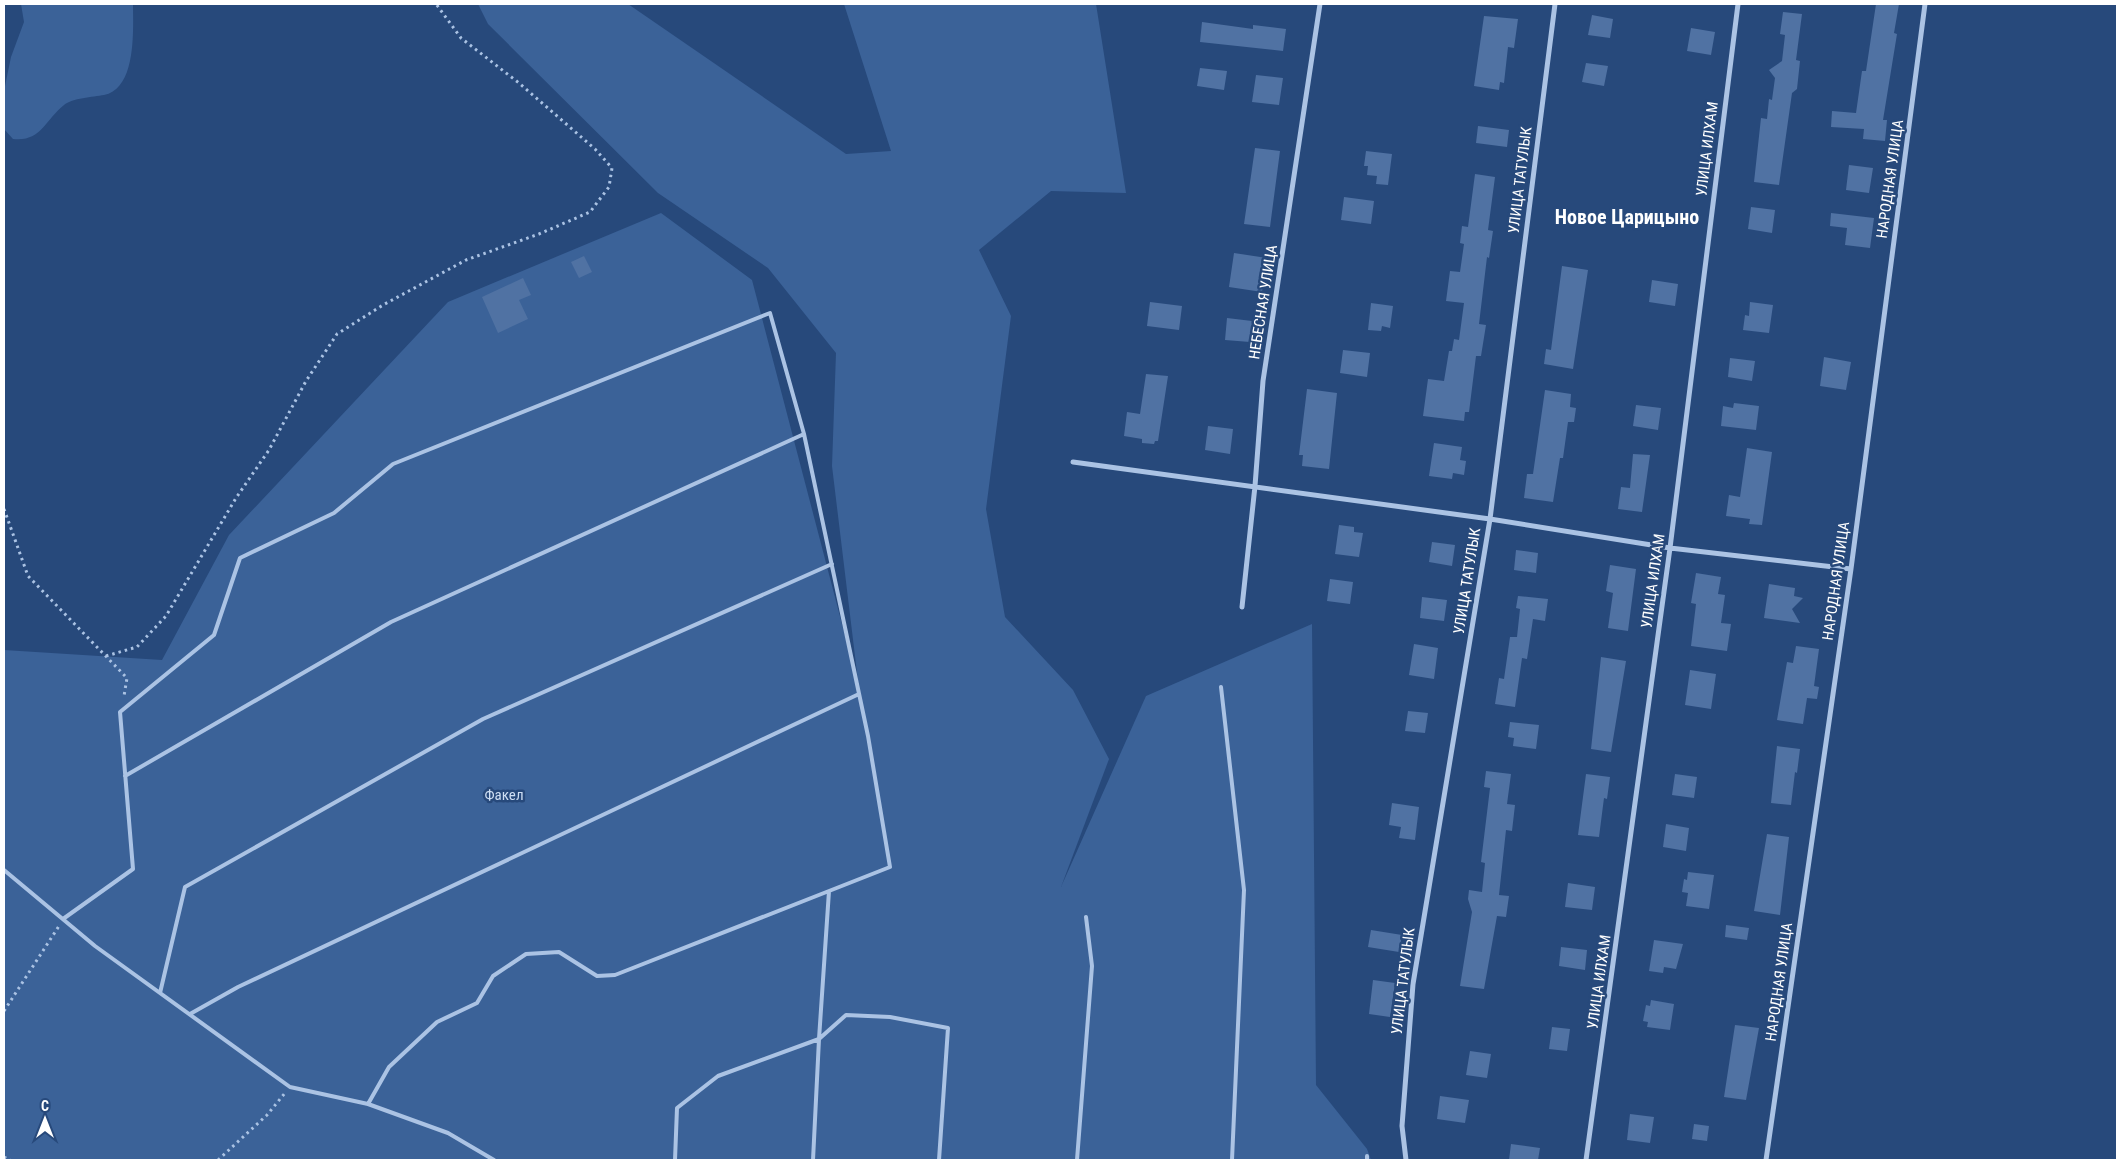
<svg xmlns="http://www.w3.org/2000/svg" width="2121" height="1164" font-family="'Roboto Condensed',sans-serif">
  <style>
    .green { fill: #3b6298 }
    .building { fill: #5072a3 }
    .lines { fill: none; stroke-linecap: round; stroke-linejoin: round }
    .path { stroke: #abc3e4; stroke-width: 3; stroke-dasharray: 2.5 4; stroke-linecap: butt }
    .lane { stroke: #abc3e4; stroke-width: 4 }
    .street { stroke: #abc3e4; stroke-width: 5 }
    .labels { text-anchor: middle; stroke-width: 5; stroke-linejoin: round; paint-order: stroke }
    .street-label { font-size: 15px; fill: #fff; stroke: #27497b }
    .park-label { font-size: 15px; fill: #cedef3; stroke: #27497b }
    .district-label { font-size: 20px; font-weight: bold; fill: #fff; stroke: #27497b }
  </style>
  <rect width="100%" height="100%" fill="#27497b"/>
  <path class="green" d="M21 4H133C133 29 137 88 104 95 93 97 72 98 64 105 45 120 41 142 13 139L4 129V91L11 57 24 22Z
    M478 4H628L846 154 891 151 844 4H1096L1126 193 1051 191 979 250 1011 316 986 509 1005 617 1073 690 1109 759 1061 887 1146 696 1312 624 1316 1085 1367 1149 1371 1160H4V650L162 660 229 535 448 302 661 213 752 280 859 689 832 466 836 353 768 268 658 193 488 24Z"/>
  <path class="building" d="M1876 4H1899L1894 33 1897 34 1883 120H1887L1885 141 1863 139 1864 129 1831 127 1832 111 1856 113 1862 71H1866Z
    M1783 12 1802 14 1796 60 1800 61 1797 89 1792 93 1779 185 1754 182 1761 118 1767 119 1769 99 1772 100 1775 78 1769 70 1782 61 1785 35 1780 34Z
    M1592 15 1613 19 1610 38 1588 35Z
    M1484 16 1518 19 1514 48 1508 47 1504 83 1500 82 1499 90 1474 86Z
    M1202 22 1253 29V25L1286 29 1283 51 1200 42Z
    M1691 28 1715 32 1711 55 1687 51Z
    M1586 63 1608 66 1604 86 1582 82Z
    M1200 68 1227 71 1224 90 1197 86Z
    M1256 75 1283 78 1279 105 1252 102Z
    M1478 126 1509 130 1507 147 1476 143Z
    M1255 148 1280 151 1270 227 1244 224Z
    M1366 151 1392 154 1388 185 1376 184 1377 176 1367 175 1368 166H1364Z
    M1849 165 1873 168 1869 193 1846 190Z
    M1475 174 1495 177 1488 230 1493 231 1489 258 1487 257 1479 324 1486 325 1481 356H1476L1469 412H1465L1464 421 1423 416 1428 379 1444 381 1449 351H1452L1454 339 1459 340 1464 303 1446 301 1450 271 1460 272 1464 244 1460 243 1462 226 1468 227Z
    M1344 197 1374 201 1371 224 1341 220Z
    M1751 207 1775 210 1772 233 1748 229Z
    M1831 213 1874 218 1870 248 1845 245 1847 228 1830 226Z
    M1234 253 1267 258 1262 292 1229 287Z
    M584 256 592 272 579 278 571 262Z
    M1562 266 1588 270 1573 369 1544 364 1546 349 1551 350Z
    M523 278 531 295 519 300 528 319 498 333 482 297Z
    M1652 280 1678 284 1675 306 1649 302Z
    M1150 302 1182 306 1179 330 1147 326Z
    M1750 302 1773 305 1769 333 1743 330 1745 315 1749 316Z
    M1371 303 1393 306 1390 328 1382 326 1381 331 1368 330Z
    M1227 318 1252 321 1250 342 1225 340Z
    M1343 350 1370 353 1367 377 1340 373Z
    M1824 357 1851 362 1846 390 1820 386Z
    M1730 358 1755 361 1752 381 1728 377Z
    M1146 374 1168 376 1158 441H1155L1154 444 1142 443V439L1124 436 1127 412 1140 414Z
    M1307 389 1337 393 1329 469 1302 466 1303 455H1299Z
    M1545 390 1571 394 1570 407 1576 408 1574 422H1568L1563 458H1560L1553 502 1524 498 1527 474H1533Z
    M1734 403 1759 406 1756 430 1721 426 1723 406 1733 408Z
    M1636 405 1661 408 1658 430 1633 426Z
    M1208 426 1233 429 1230 454 1205 450Z
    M1434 443 1462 447 1460 460 1466 461 1464 475 1453 473 1452 479 1429 476Z
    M1747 448 1772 452 1762 525 1749 524 1750 519 1726 516 1729 495 1740 497Z
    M1633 454 1650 455 1642 512 1618 509 1621 487 1630 488Z
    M1339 525 1354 527V532L1363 533 1359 557 1335 554Z
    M1432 542 1455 545 1452 566 1429 562Z
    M1516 550 1538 553 1536 573 1514 570Z
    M1610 565 1636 569 1628 631 1608 628 1613 593 1606 591Z
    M1696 573 1721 577 1718 594 1725 595 1721 623 1731 624 1727 651 1691 646 1696 604 1691 603Z
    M1330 579 1353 582 1350 604 1327 601Z
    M1769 584 1795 588 1794 596 1803 598 1792 609 1800 623 1764 618Z
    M1518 596 1548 599 1545 621 1533 619 1527 659 1522 658 1515 707 1495 704 1499 678 1504 679 1510 637H1517L1520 609 1516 608Z
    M1422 597 1447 600 1444 621 1420 618Z
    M1414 644 1438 648 1434 679 1409 675Z
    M1796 646 1819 649 1814 686 1819 687 1817 699 1807 698 1803 724 1777 720 1787 662 1793 663Z
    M1601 657 1626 661 1611 752 1591 749Z
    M1690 670 1716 674 1711 709 1685 705Z
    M1408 711 1428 713 1425 733 1405 731Z
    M1510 722 1539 725 1536 749 1513 746 1514 738 1508 737Z
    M1777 746 1800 749 1797 773 1795 772 1791 805 1771 803Z
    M1486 771 1511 774 1507 804 1515 805 1512 831 1506 830 1499 895 1509 896 1506 917 1497 916 1484 989 1460 986 1472 912 1468 899 1469 890 1482 892 1485 863 1481 862 1490 788 1484 787Z
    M1586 774 1610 777 1607 799 1604 798 1599 837 1578 835Z
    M1675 774 1697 777 1694 798 1672 795Z
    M1392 803 1419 807 1415 840 1399 838 1401 827 1389 825Z
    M1666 824 1689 828 1686 851 1663 847Z
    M1767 834 1789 837 1780 915 1754 911Z
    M1688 872 1714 875 1709 909 1686 906 1688 893 1682 892 1684 879 1687 880Z
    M1568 883 1595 887 1592 910 1565 907Z
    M1726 925 1749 928 1747 940 1725 937Z
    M1371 930 1402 935 1399 952 1368 947Z
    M1654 940 1683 944 1676 969 1664 967 1663 973 1649 971Z
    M1561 947 1587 950 1585 970 1559 966Z
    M1373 980 1395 983 1390 1017 1369 1014Z
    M1651 1000 1674 1004 1670 1030 1647 1027 1648 1022 1643 1021 1646 1005 1650 1006Z
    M1735 1025 1759 1028 1746 1100 1724 1097Z
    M1552 1027 1570 1029 1567 1051 1549 1049Z
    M1470 1051 1491 1054 1487 1078 1466 1075Z
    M1440 1096 1469 1100 1465 1123 1437 1119Z
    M1630 1114 1654 1117 1650 1143 1627 1140Z
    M1694 1124 1709 1126 1707 1141 1692 1139Z
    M1511 1144 1540 1148 1538 1160H1509Z"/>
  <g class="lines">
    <path class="path" d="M4 509 28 576 127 678 124 696
      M106 656 137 647 166 616 236 498 269 450 306 381 337 334 383 305 466 260 539 234 590 212 609 187 612 168 595 149 519 83 461 38 436 4
      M4 1011 59 926
      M4 1157 10 1160
      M218 1160 267 1115 285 1093"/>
    <path class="lane" d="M1221 687 1244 890 1232 1160
      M125 776 391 622 804 434
      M4 870 95 946 290 1087 368 1104 448 1133 494 1160
      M63 919 133 869 120 712 214 635 240 558 334 513 393 464 770 313 804 434 868 736 890 867 829 891 819 1039 718 1076 677 1108 675 1160
      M160 993 185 887 483 719 832 564
      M190 1014 238 987 859 694
      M368 1104 389 1067 437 1022 477 1003 493 976 526 954 559 952 597 976 615 975 829 891
      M813 1160 819 1039 846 1015 890 1017 948 1028 939 1160
      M1077 1160 1092 966 1086 917
      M1367 1160V1156"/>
    <path class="street" d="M1073 462 1490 519 1670 548 1851 569
      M1242 607 1255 486 1263 381 1320 4
      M1406 1160 1402 1126 1413 984 1490 519 1555 4
      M1586 1160 1670 548 1738 4
      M1766 1160 1851 569 1925 4"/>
  </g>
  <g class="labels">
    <g class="street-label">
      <text transform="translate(1707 149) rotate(-83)" y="5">УЛИЦА ИЛХАМ</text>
      <text transform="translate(1890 179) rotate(-82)" y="5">НАРОДНАЯ УЛИЦА</text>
      <text transform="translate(1520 180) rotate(-83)" y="5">УЛИЦА ТАТУЛЫК</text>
      <text transform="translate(1263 302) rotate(-81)" y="5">НЕБЕСНАЯ УЛИЦА</text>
      <text transform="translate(1467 581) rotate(-81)" y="5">УЛИЦА ТАТУЛЫК</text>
      <text transform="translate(1653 581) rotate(-82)" y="5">УЛИЦА ИЛХАМ</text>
      <text transform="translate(1836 581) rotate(-82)" y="5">НАРОДНАЯ УЛИЦА</text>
      <text transform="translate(1403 981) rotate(-83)" y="5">УЛИЦА ТАТУЛЫК</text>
      <text transform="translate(1599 982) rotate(-82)" y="5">УЛИЦА ИЛХАМ</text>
      <text transform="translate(1779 982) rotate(-82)" y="5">НАРОДНАЯ УЛИЦА</text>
    </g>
    <g class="park-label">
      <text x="504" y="800">Факел</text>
    </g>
    <g class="district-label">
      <text x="1627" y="224">Новое Царицыно</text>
    </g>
  </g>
  <rect width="2121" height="1164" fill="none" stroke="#ffffff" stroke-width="10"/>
  <g transform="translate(45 1119)" stroke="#27497b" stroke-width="4" paint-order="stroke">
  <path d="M0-4L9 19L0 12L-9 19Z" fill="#ffffff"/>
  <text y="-8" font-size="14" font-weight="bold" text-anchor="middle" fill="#ffffff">С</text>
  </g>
</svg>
